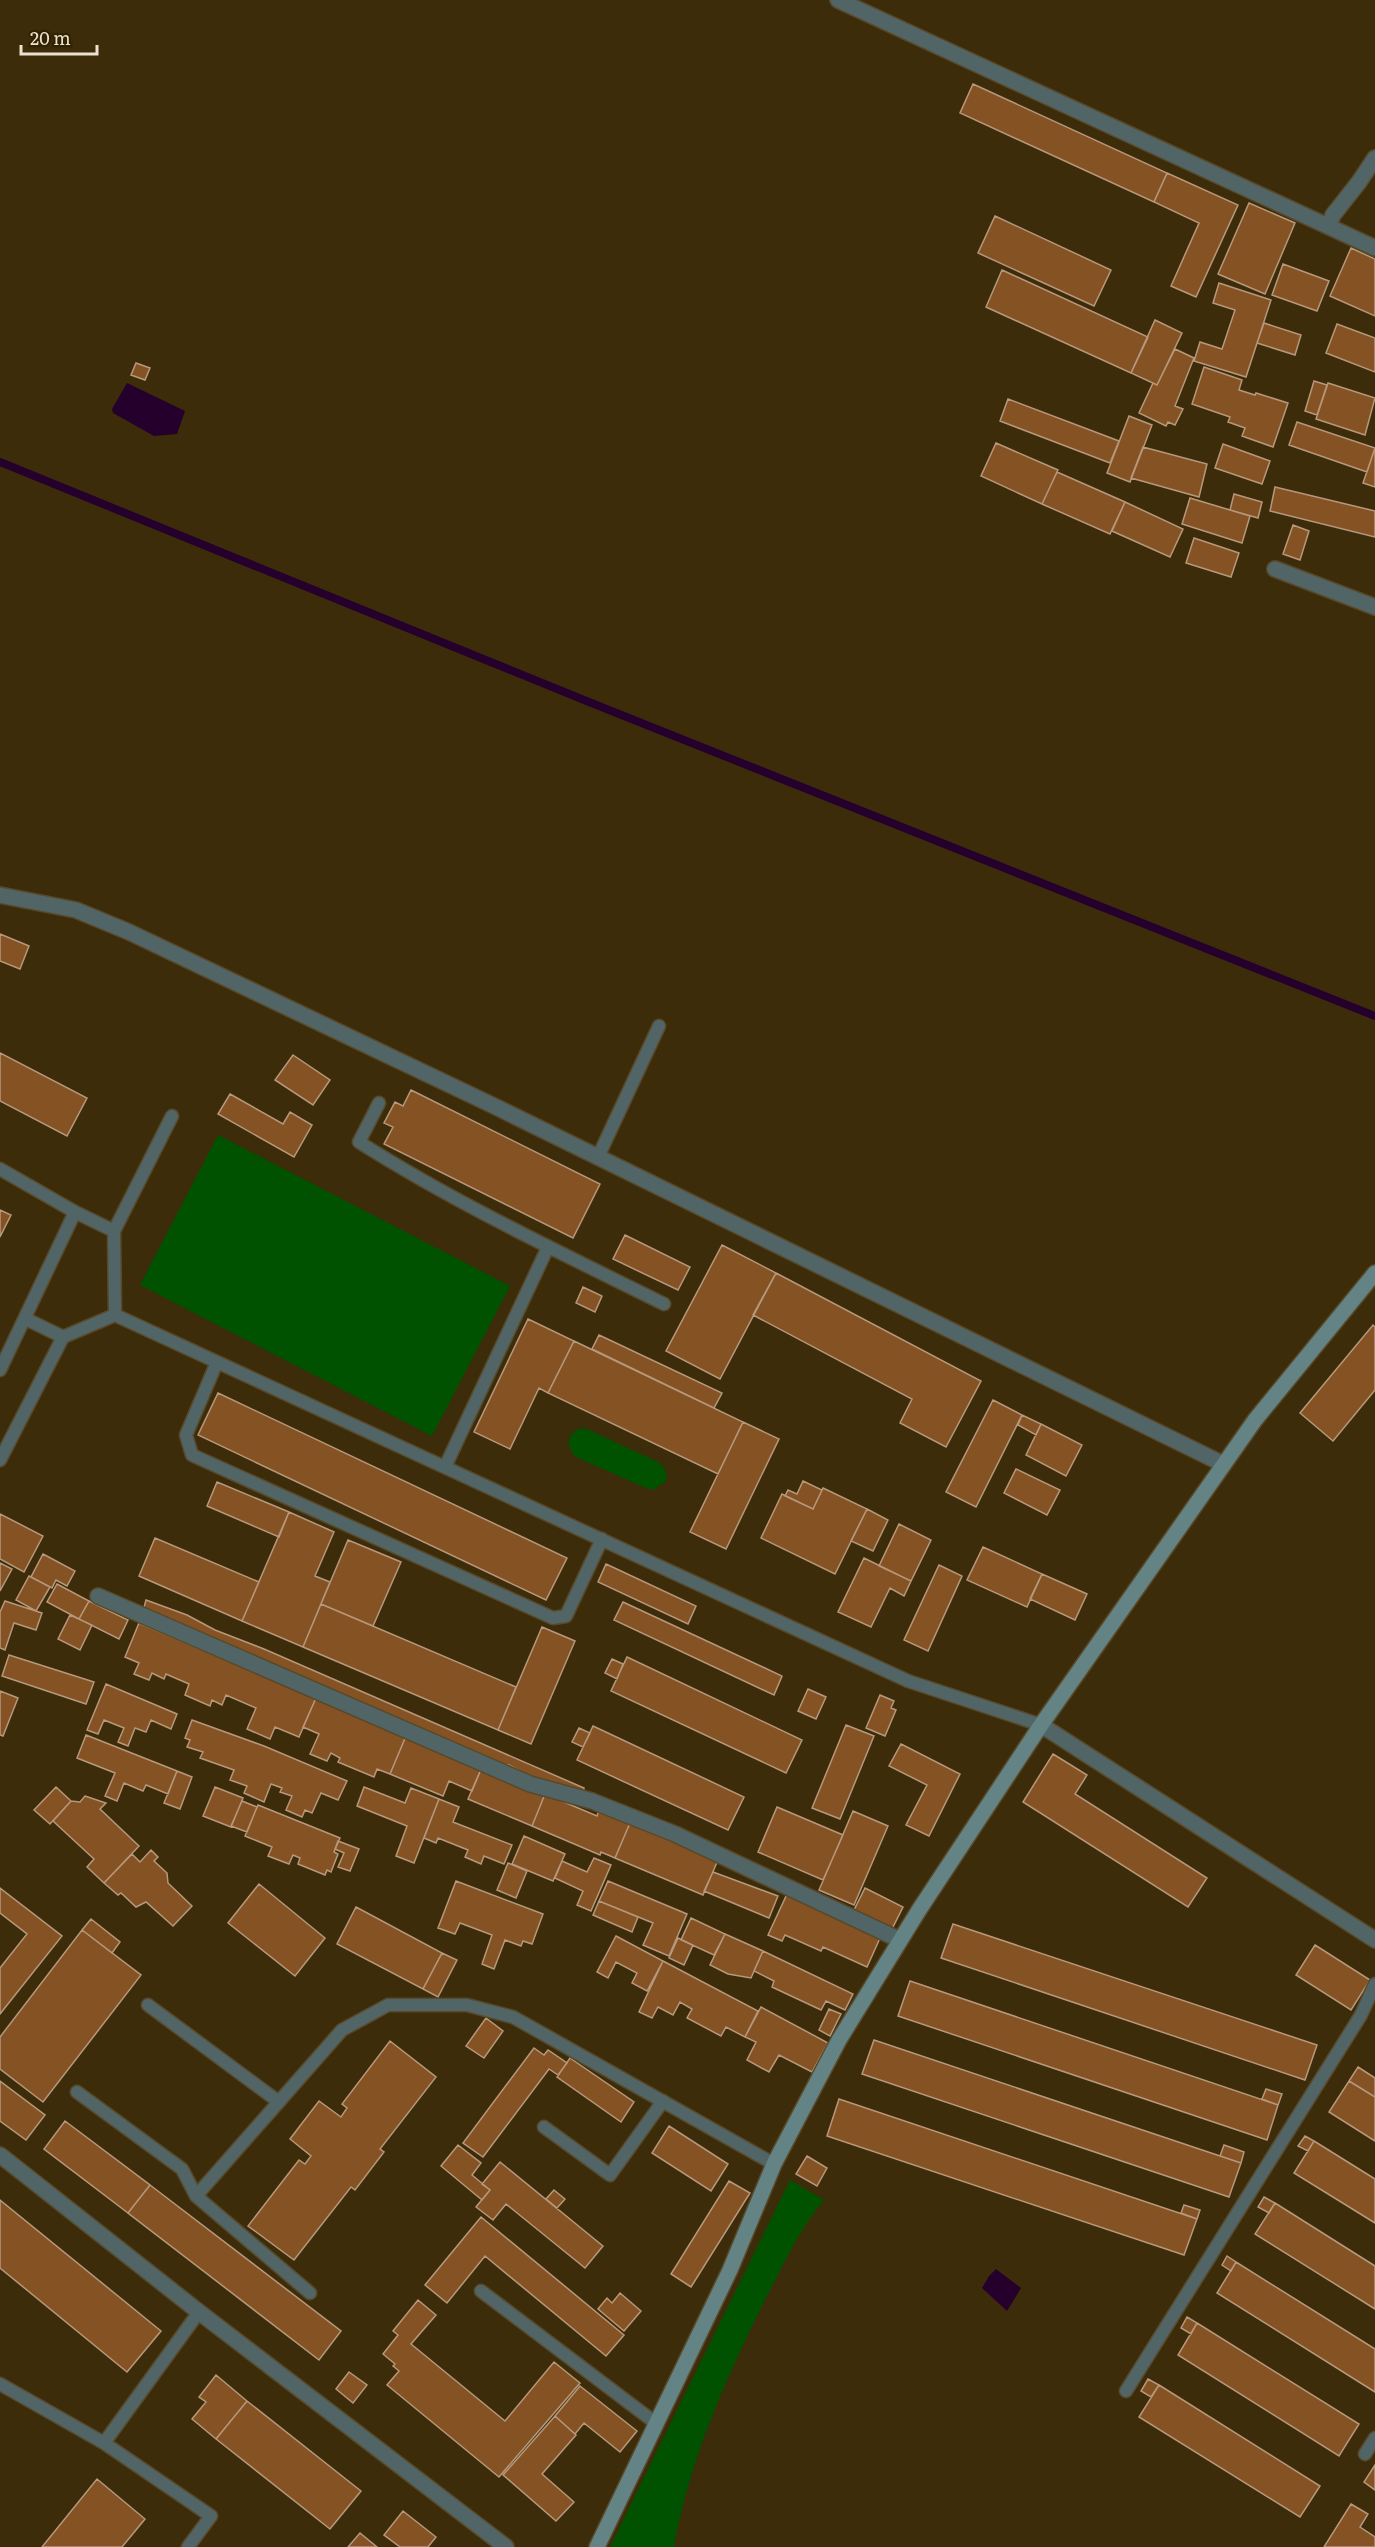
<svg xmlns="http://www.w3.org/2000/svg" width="1375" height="2547" font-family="Literata,serif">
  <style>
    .green { fill: #005200 }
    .water { fill: #26002c }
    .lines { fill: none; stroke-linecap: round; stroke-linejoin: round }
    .stream { stroke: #26002c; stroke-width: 8 }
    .building { fill: #855323; stroke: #b7987d; stroke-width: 1.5 }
    .lane-casing { stroke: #58492a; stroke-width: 15 }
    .street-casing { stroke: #58492a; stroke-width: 18 }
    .secondary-casing { stroke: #58492a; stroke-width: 18 }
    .lane { stroke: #516566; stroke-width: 12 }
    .street { stroke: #516566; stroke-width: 15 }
    .secondary { stroke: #638385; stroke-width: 15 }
  </style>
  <rect width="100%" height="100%" fill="#3c2c0a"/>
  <path class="green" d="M218 1135 510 1286 432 1436 140 1285Z
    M582 1428 589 1430 658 1462C666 1468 667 1472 666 1481L653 1490 646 1488 576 1457C565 1446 566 1433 582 1428Z
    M790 2180 824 2200C800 2228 786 2260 768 2294 728 2373 689 2460 674 2547H610Z"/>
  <path class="water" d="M127 383 185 411 177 434 154 436 113 413 112 409Z
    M996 2269 1021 2288 1007 2311 982 2288 989 2276Z"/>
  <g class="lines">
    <path class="stream" d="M0 462 589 702 1375 1016"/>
  </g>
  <path class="building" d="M973 84 1167 173 1154 202 960 113Z
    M1167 173 1238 205 1196 297 1171 286 1199 223 1154 202Z
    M1249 203 1295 223 1265 294 1218 274Z
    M995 216 1111 270 1094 306 978 253Z
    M1351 248 1375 259V316L1330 296Z
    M1283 264 1329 281 1317 311 1272 295Z
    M1002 270 1148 337 1131 373 986 307Z
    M1219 283 1271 300 1246 377 1194 361 1200 342 1222 349 1235 310 1213 303Z
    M1155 320 1182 333 1157 385 1131 373Z
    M1264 323 1301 335 1295 355 1257 343Z
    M1337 324 1375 338V372L1326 353Z
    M1175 349 1194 358 1175 406 1183 409 1175 425 1168 422 1166 426 1139 413 1153 383 1157 385Z
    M136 363 150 368 145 380 131 375Z
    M1204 367 1242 380 1239 390 1255 395 1256 393 1288 403 1273 447 1242 436 1245 428 1228 422 1230 417 1192 404Z
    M1314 381 1327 385 1317 415 1305 411Z
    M1328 383 1375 398 1365 435 1316 419Z
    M1008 399 1119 441 1110 463 1000 421Z
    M1129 416 1152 425 1130 482 1107 473Z
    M1297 422 1375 448 1367 472 1289 445Z
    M996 443 1058 470 1042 504 981 476Z
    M1223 444 1270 461 1262 484 1215 468Z
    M1143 447 1207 464 1199 497 1131 478Z
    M1375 448V487L1363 483Z
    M1057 472 1125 502 1110 534 1042 504Z
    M1275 487 1375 511V537L1270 511Z
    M1234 494 1262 502 1258 518 1230 510Z
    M1190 498 1250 516 1242 543 1182 524Z
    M1125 502 1183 529 1170 557 1112 531Z
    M1293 525 1309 531 1300 560 1283 554Z
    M1194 538 1239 553 1231 577 1186 563Z
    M0 934 29 946 20 969 0 961Z
    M0 1053 87 1098 67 1136 0 1101Z
    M293 1055 330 1080 313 1105 275 1080Z
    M411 1090 600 1184 573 1238 384 1144 393 1127 384 1123 395 1102 403 1106Z
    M230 1094 283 1124 290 1112 312 1125 294 1157 218 1114Z
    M0 1210 11 1215 0 1237Z
    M625 1235 690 1267 678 1290 613 1259Z
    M722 1245 776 1273 720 1379 666 1351Z
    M776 1273 981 1381 946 1447 900 1423 912 1399 753 1315Z
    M583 1287 602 1296 595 1312 576 1303Z
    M528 1319 574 1341 548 1393 539 1388 510 1449 474 1432Z
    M1373 1325 1375 1327V1390L1333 1441 1300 1413Z
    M599 1335 722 1393 714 1408 592 1349Z
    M574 1341 743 1422 718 1474 548 1393Z
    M218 1393 567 1558 546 1600 198 1435Z
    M993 1400 1022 1415 976 1507 946 1492Z
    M1022 1415 1041 1424 1036 1435 1018 1425Z
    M743 1422 779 1439 726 1549 690 1532Z
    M1041 1424 1082 1445 1066 1476 1026 1455Z
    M1016 1469 1060 1490 1047 1515 1004 1493Z
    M803 1481 822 1490 813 1509 785 1496 788 1490 797 1494Z
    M217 1482 289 1512 279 1537 207 1506Z
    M823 1488 867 1509 835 1574 761 1538 782 1494 813 1509Z
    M867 1509 888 1520 873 1551 851 1541Z
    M289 1512 334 1532 315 1576 330 1582 303 1647 242 1621Z
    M0 1514 43 1536 24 1572 0 1559Z
    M899 1524 931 1540 911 1581 879 1566Z
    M155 1538 259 1582 242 1621 139 1576Z
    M348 1540 401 1562 373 1626 321 1604Z
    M983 1547 1042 1574 1027 1607 967 1580Z
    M43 1554 75 1571 67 1586 56 1580 52 1588 31 1577Z
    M864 1558 911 1581 904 1596 890 1588 871 1627 838 1612Z
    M0 1563 12 1569 0 1591Z
    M606 1564 696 1606 688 1624 598 1582Z
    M939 1565 962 1576 928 1651 904 1640Z
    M1042 1574 1087 1594 1075 1620 1030 1599Z
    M29 1576 50 1587 36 1611 16 1600Z
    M57 1584 89 1601 79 1619 47 1602Z
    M146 1600 187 1615 215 1630 264 1649 584 1788 583 1795 535 1779 509 1765 502 1766 143 1611Z
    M5 1601 42 1613 36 1630 14 1623 5 1650 0 1648V1612Z
    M89 1601 128 1620 119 1639 79 1619Z
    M623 1602 782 1676 774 1695 614 1620Z
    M321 1604 516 1687 498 1730 303 1647Z
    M70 1615 92 1625 80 1650 58 1639Z
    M139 1623 316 1698 299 1737 275 1727 270 1739 247 1729 256 1708 226 1695 222 1705 212 1700 210 1706 185 1695 189 1684 166 1674 164 1679 152 1673 149 1680 134 1674 139 1663 125 1657Z
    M542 1627 575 1641 531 1744 498 1730Z
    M9 1655 94 1682 86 1704 2 1676Z
    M627 1657 802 1740 786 1773 611 1691Z
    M612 1659 623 1664 617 1679 605 1673Z
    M106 1684 177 1714 171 1729 151 1720 146 1732 135 1728 128 1746 118 1742 124 1728 104 1720 98 1734 87 1730Z
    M808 1689 826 1697 816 1719 798 1711Z
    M0 1691 18 1698 3 1736 0 1735Z
    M880 1695 894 1701 891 1708 896 1710 885 1736 866 1728Z
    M316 1698 406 1736 390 1774 377 1769 374 1777 338 1762 340 1758 331 1753 327 1761 310 1754 319 1734 303 1727Z
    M192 1720 264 1746 347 1781 338 1800 321 1793 312 1813 305 1810 302 1817 286 1810 292 1796 280 1792 282 1788 271 1784 264 1802 244 1793 247 1786 230 1780 234 1770 200 1758 203 1752 187 1747 190 1740 185 1738Z
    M846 1725 874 1736 840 1819 812 1808Z
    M593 1726 744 1797 728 1830 577 1760Z
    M579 1728 590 1733 583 1747 572 1742Z
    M86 1735 177 1771 168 1794 146 1785 143 1791 124 1783 117 1801 105 1796 115 1773 77 1758Z
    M406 1736 482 1767 472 1791 449 1781 443 1796 390 1774Z
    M901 1744 960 1774 929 1836 906 1825 927 1785 889 1766Z
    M1053 1754 1087 1775 1075 1794 1207 1878 1188 1907 1023 1802Z
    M482 1767 545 1794 532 1826 468 1799Z
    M177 1771 192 1777 180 1809 164 1803Z
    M56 1787 71 1801 50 1824 34 1810Z
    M215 1787 243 1798 231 1827 203 1816Z
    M364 1787 405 1803 411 1788 439 1799 414 1863 396 1856 407 1826 357 1806Z
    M545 1794 597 1816 599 1810 630 1823 615 1858 601 1852 600 1855 532 1826Z
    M85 1796 106 1803 100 1809 139 1846 104 1883 87 1867 94 1859 53 1821 71 1801 80 1802Z
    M439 1799 459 1807 453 1822 512 1845 504 1864 484 1856 481 1864 465 1857 468 1850 438 1838 436 1843 424 1838Z
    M242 1801 257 1807 247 1832 231 1826Z
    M258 1805 340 1838 334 1852 338 1854 331 1872 327 1870 325 1875 298 1864 300 1858 293 1855 289 1864 268 1856 272 1847 245 1836Z
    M777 1807 843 1835 823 1880 758 1852Z
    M853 1811 888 1826 854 1905 819 1890Z
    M630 1823 718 1860 703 1895 615 1858Z
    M524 1836 565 1854 553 1881 512 1864Z
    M338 1841 359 1849 350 1871 338 1867 344 1853 335 1849Z
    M151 1850 158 1857 154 1861 167 1873 168 1883 192 1906 173 1926 146 1902 136 1907 121 1893 118 1895 104 1883 132 1854 140 1862Z
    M594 1858 611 1865 591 1911 577 1905 583 1891 555 1878 562 1861 587 1872Z
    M508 1863 527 1871 516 1898 497 1890Z
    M713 1872 778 1896 769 1918 704 1891Z
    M456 1881 543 1914 532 1944 523 1941 521 1946 505 1940 494 1969 482 1964 492 1935 460 1923 455 1934 438 1928Z
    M608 1881 687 1914 669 1956 643 1945 653 1923 599 1901Z
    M259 1884 325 1938 295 1976 228 1923Z
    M0 1888 62 1936 0 2014V1968L27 1934 0 1913Z
    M865 1888 903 1907 892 1929 854 1910Z
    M787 1894 881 1936 867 1967 823 1947 821 1951 785 1935 782 1941 768 1935Z
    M599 1901 638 1917 632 1932 593 1915Z
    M356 1907 442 1953 423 1989 337 1944Z
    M691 1918 725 1934 714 1955 681 1940Z
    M91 1919 120 1942 112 1953 82 1930Z
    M953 1924 1317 2045 1305 2080 941 1958Z
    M82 1930 141 1975 43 2102 0 2069V2037Z
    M725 1934 763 1951 751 1978 728 1974 710 1965Z
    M616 1936 663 1961 647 1991 632 1983 637 1973 616 1962 608 1978 597 1972Z
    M678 1938 693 1945 684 1965 669 1958Z
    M1315 1945 1370 1980 1351 2010 1296 1975Z
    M763 1951 853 1994 845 2010 826 2001 821 2010 772 1987 774 1981 754 1971Z
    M442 1953 457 1960 438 1997 423 1989Z
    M663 1961 758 2011 745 2037 726 2027 721 2036 687 2018 692 2009 680 2002 673 2015 658 2007 652 2018 639 2012Z
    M910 1981 1278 2105 1267 2140 898 2016Z
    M761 2007 828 2043 812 2072 779 2055 769 2072 747 2060 756 2042 745 2037Z
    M829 2009 841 2014 830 2036 819 2030Z
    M486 2018 503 2031 484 2058 466 2046Z
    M874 2040 1241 2163 1229 2197 862 2074Z
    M390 2041 436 2077 380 2149 384 2152 355 2190 351 2187 294 2260 248 2226 299 2160 305 2164 311 2156 290 2139 319 2101 341 2117 347 2108 342 2104Z
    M534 2048 544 2055 548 2050 567 2063 558 2075 549 2069 483 2157 463 2143Z
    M570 2058 634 2102 621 2122 557 2077Z
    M1358 2067 1375 2078V2097L1349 2081Z
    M0 2081 45 2115 26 2140 0 2121Z
    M1349 2081 1375 2097V2141L1329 2112Z
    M1266 2089 1282 2094 1278 2105 1262 2099Z
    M839 2099 1197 2219 1184 2255 827 2136Z
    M65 2121 150 2185 128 2213 44 2149Z
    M669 2126 728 2164 711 2191 652 2153Z
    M1305 2136 1314 2141 1308 2151 1298 2146Z
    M1314 2141 1375 2179V2223L1294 2173Z
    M458 2145 481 2163 472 2175 490 2190 482 2200 441 2166Z
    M1224 2145 1244 2152 1241 2163 1220 2156Z
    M807 2156 827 2168 817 2186 796 2174Z
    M500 2162 603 2246 585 2268 506 2204 493 2220 476 2207 490 2190 482 2184Z
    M729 2181 750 2193 691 2287 671 2274Z
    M150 2185 341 2331 319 2360 128 2213Z
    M554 2190 565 2199 557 2208 546 2199Z
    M1264 2197 1275 2203 1269 2213 1258 2207Z
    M0 2200 161 2331 127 2372 0 2268Z
    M1275 2203 1375 2266V2309L1255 2234Z
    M1184 2205 1200 2210 1197 2219 1181 2213Z
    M481 2217 624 2335 606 2356 485 2256 447 2303 425 2285Z
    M1227 2256 1236 2262 1231 2271 1222 2265Z
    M1236 2262 1375 2349V2392L1217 2293Z
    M620 2293 641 2311 624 2331 598 2309 607 2298 612 2303Z
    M418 2300 436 2315 411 2344 505 2421 554 2362 580 2383 499 2477 387 2385 399 2371 393 2366 395 2364 383 2354 398 2335 393 2331Z
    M1187 2317 1197 2323 1191 2334 1181 2328Z
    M1197 2323 1359 2424 1339 2456 1178 2355Z
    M349 2372 367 2385 353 2403 336 2389Z
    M216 2375 247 2401 216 2439 192 2419 206 2402 199 2397Z
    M1148 2379 1159 2385 1151 2397 1141 2391Z
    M1159 2385 1320 2486 1300 2517 1139 2417Z
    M580 2386 637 2431 620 2452 584 2423 575 2434 555 2416Z
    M247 2401 361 2491 330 2529 216 2439Z
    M555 2416 576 2435 542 2474 574 2502 556 2521 503 2475Z
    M1375 2465V2490L1364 2482Z
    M97 2479 145 2519 122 2547H42Z
    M1351 2504 1368 2514 1360 2527 1375 2537V2547H1324Z
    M403 2511 436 2537 428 2547H400L384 2535Z
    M360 2533 377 2547H348Z"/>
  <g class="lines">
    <defs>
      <path id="lane" d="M379 1103 359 1142C455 1203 561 1253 664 1304
        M598 1157 659 1026
        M0 1169 75 1212 114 1231 115 1315 908 1681 1041 1725
        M114 1231 172 1116
        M26 1319 63 1337 115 1315
        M217 1362 186 1435 192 1455 553 1618 566 1616 602 1539
        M0 1370 75 1212
        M0 1460 63 1337
        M445 1467 548 1247
        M148 2005 279 2102
        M77 2092 182 2169 196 2196 310 2293
        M544 2127 610 2175 663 2101
        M196 2196 342 2030 388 2005H467L513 2017 774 2164
        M481 2291 657 2424
        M0 2384 104 2443 199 2312
        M1126 2391 1361 2015 1375 1984
        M104 2443 211 2516 188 2547
        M1365 2454 1375 2438"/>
      <path id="street" d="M838 0 1375 248
        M1329 226 1333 215 1359 182 1375 158
        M1275 569 1375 607
        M0 895 76 910 129 932 492 1105 1223 1464
        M98 1596 530 1784 592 1801 675 1834 900 1940
        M1041 1725 1375 1940
        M0 2155 199 2312 506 2547"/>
      <path id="secondary" d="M597 2547 730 2270 774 2164 839 2040 919 1910 1041 1725 1255 1420 1375 1273"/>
    </defs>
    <use href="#lane" class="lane-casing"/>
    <use href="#street" class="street-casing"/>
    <use href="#secondary" class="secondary-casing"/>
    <use href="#lane" class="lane"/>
    <use href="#street" class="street"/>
    <use href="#secondary" class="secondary"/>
  </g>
  <path d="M21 45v9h76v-9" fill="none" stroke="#ebe1cf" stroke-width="3"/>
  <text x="30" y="45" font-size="18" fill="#ebe1cf" stroke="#312201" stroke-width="4.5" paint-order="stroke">20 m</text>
</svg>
